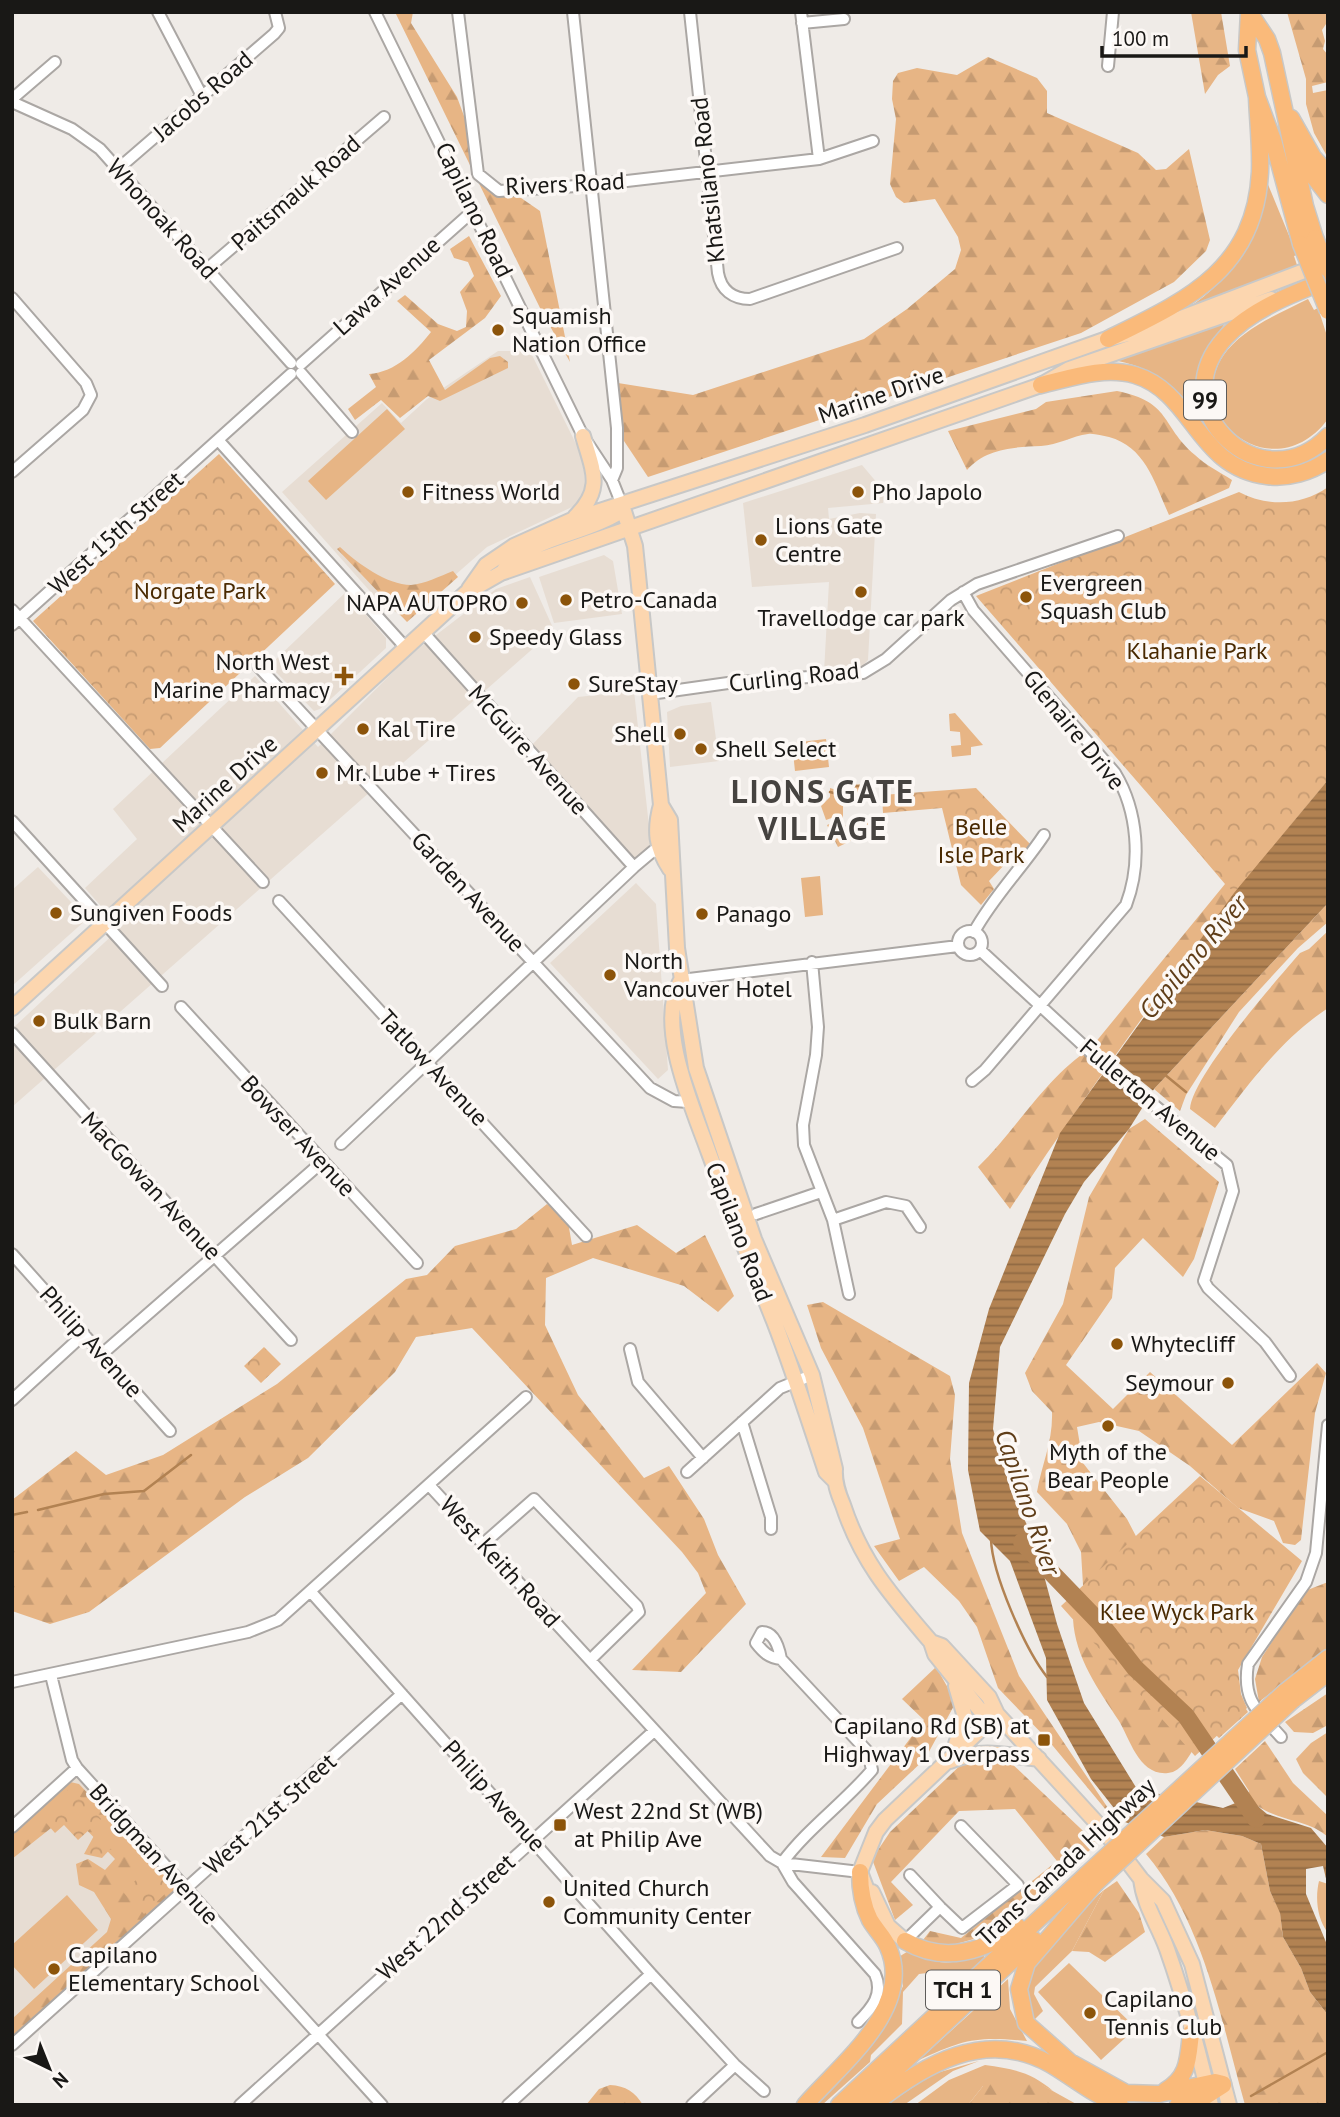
<svg xmlns="http://www.w3.org/2000/svg" width="1340" height="2117" font-family="'PT Sans',sans-serif">
  <style>
    .built { fill: #e7ddd3 }
    .green { fill: #e7b585 }
    .forest { fill: url(#forest-firs) }
    .park { fill: url(#park-crowns) }
    .water { fill: url(#water-rules) }
    .pier { fill: #efebe7 }
    .lines { fill: none; stroke-linecap: round; stroke-linejoin: round }
    .stream { stroke: #b28252; stroke-width: 2.5 }
    .river { stroke: #b28252; stroke-width: 18 }
    .minor-casing { stroke: #aba7a4; stroke-width: 14 }
    .major-casing { stroke: #c8c8c7; stroke-width: 18 }
    .highway-casing { stroke: #c8c8c7; stroke-width: 19 }
    .minor { stroke: #fff; stroke-width: 10 }
    .major { stroke: #fcd6af; stroke-width: 14 }
    .highway { stroke: #faba7a; stroke-width: 16 }
    .highway-bridge-casing { stroke: #c8c8c7; stroke-width: 19; stroke-linecap: butt }
    .highway-bridge { stroke: #faba7a; stroke-width: 16 }
    .poi-dot { fill: #8c540a; stroke: #fcf8f5; stroke-width: 2.5 }
    .labels { text-anchor: middle; stroke-width: 7; stroke-linejoin: round; paint-order: stroke }
    .shield { fill: #fcf8f5; stroke: #5d5b59; stroke-width: 2 }
    .shield-label { font-size: 23px; font-weight: bold; fill: #191816 }
    .street-label { font-size: 24px; fill: #191816; stroke: #fcf8f5 }
    .poi-label { font-size: 24px; fill: #191816; stroke: #fcf8f5; text-anchor: start }
    .park-label { font-size: 24px; fill: #492900; stroke: #fcf8f5 }
    .water-label { font-size: 26px; font-style: italic; fill: #5f3d18; stroke: #fcf8f5 }
    .district-label { font-size: 32px; font-weight: bold; letter-spacing: 2px; fill: #464340; stroke: #fcf8f5 }
  </style>
  <defs>
    <pattern id="forest-firs" width="22" height="20" patternUnits="userSpaceOnUse" patternTransform="scale(1.75)"><rect width="22" height="20" fill="#e7b585"/><path d="M5 1l3.5 6h-7zM16 11l3.5 6h-7z" fill="#c69b72"/></pattern>
    <pattern id="park-crowns" width="20" height="18" patternUnits="userSpaceOnUse" patternTransform="scale(1.75)"><rect width="20" height="18" fill="#e7b585"/><path d="M2 6a3 3 0 1 1 6 0M12 15a3 3 0 1 1 6 0" fill="none" stroke="#c69b72"/></pattern>
    <pattern id="water-rules" width="6" height="5" patternUnits="userSpaceOnUse" patternTransform="scale(1.75)"><rect width="6" height="5" fill="#b28252"/><path d="M0 2.5h6" fill="none" stroke="#906943"/></pattern>
  </defs>
  <rect width="100%" height="100%" fill="#efebe7"/>
  <path class="built" d="M498 351H530L583 458 586 498 572 507 487 547 405 619 376 598 282 492 382 403 401 423 427 399Z
    M862 465 884 491 883 503 828 508 829 519 860 513 876 514 868 660 861 668 824 672 829 582 752 587 743 503Z
    M604 555 613 561 622 614 554 623 539 577Z
    M530 577 554 630 12 1107V1029L120 928 85 888 137 839 113 809 255 676 318 747 410 655 496 589Z
    M346 592 386 638V648L320 709 314 711 273 669 272 663Z
    M634 691 651 844 634 859 531 746 578 697Z
    M711 702 719 761 670 767 667 712 681 706Z
    M38 867 87 919 12 986V890Z
    M636 883 656 904 668 1070 658 1079 550 963Z
    M74 1775 184 1887 12 2044V1832Z"/>
  <path class="green" d="M1267 182 1297 255 1294 256 1298 268 1188 308C1231 280 1263 233 1267 182Z
    M1308 299 1314 310 1318 308 1328 339V419C1274 491 1182 418 1223 356 1242 328 1279 314 1308 299Z
    M1227 321C1202 353 1188 385 1205 425 1180 392 1159 369 1118 361Z
    M387 409 405 429 326 500 308 481Z
    M955 713 983 745 971 747V755L952 757 951 746 961 745 960 732 950 731 949 714Z
    M826 739 829 767 795 771 792 743Z
    M869 784 870 793 861 790 860 801 854 804 850 794 843 798V818L837 816 826 820 821 806 830 797V788L843 792 851 785Z
    M820 876 823 915 805 917 801 878Z
    M1319 1881 1328 1884V1933C1317 1919 1315 1898 1319 1881Z
    M1104 1890 1072 1951 1035 1987 1034 1994 1043 2011 1033 2021C1028 2006 1022 1989 1030 1973 1038 1955 1088 1903 1104 1890Z
    M67 1895 98 1930 34 1989 12 1965V1945Z
    M910 1950C935 1966 953 1966 981 1953L988 1961 971 1973 951 1970 919 1974 903 1992 902 2024 871 2055 870 2062 822 2105H816L814 2102 891 2012 903 1986 897 1958Z
    M1069 1963 1136 2028 1101 2060 1038 1992Z
    M1008 1979 1010 2009 1027 2041C977 2036 964 2039 919 2060Z
    M979 2061 953 2071 904 2105H886L933 2074Z
    M985 2065C1013 2069 1031 2072 1053 2091L1041 2085 983 2086 968 2105H915L949 2080Z"/>
  <path class="forest" d="M395 12H413L411 23 457 97 485 173 540 211 570 362 541 310Z
    M1191 12H1221L1230 66 1218 75 1205 94Z
    M1287 12H1327L1328 21 1322 30 1325 41 1323 49 1328 55V82L1312 86 1313 93 1328 90V158L1314 133 1306 104V79Z
    M988 57 1037 78 1047 91V113L1138 153 1156 170 1166 169 1189 149 1210 240 1206 251 1174 282 1081 333 648 477 624 441 618 383 693 395 864 339 907 309 955 269 961 250 958 237 935 199 904 203 896 197 890 184 896 119 892 99 893 81 898 73 917 68 957 75Z
    M469 236 501 296 485 318 429 360 445 390 490 358 500 356 508 362V368L440 401 428 396 400 418 381 400 355 420 348 409 376 387 369 374C396 372 415 352 431 332L397 301 405 295 438 324 457 331 466 327 467 311 460 292 474 276 468 262 454 258 450 249Z
    M1117 391C1172 402 1160 425 1195 455 1205 465 1220 472 1232 480L1229 488 1169 515C1155 484 1146 447 1109 437 1102 436 1094 433 1088 434 1072 436 1058 445 1041 446 1015 447 986 448 967 470L948 431 1036 409 1046 402Z
    M340 547C357 563 387 585 411 585 425 584 440 576 453 571L458 577 407 622 337 549Z
    M1328 780C1213 917 1108 1060 1010 1209L978 1167C1016 1130 1046 1077 1090 1049L1225 884 1151 797Z
    M1328 903V922L1298 948 1239 1012 1186 1095 1180 1111 1154 1089Z
    M1328 931V1008C1281 1039 1249 1084 1215 1128L1190 1109C1192 1076 1276 981 1300 953L1309 949Z
    M1145 1119 1219 1182 1194 1259 1183 1277 1143 1238 1115 1268 1112 1298 1066 1365 1113 1409 1150 1372 1232 1445 1317 1363 1326 1373 1315 1413 1301 1540 1295 1545 1283 1543 1274 1521 1238 1508 1190 1466 1139 1431 1099 1422 1077 1427 1083 1463 1127 1519 1150 1563 1248 1712 1219 1738 1134 1654 1083 1585 1081 1552 1067 1524 1037 1492C1042 1463 1053 1442 1052 1412L1032 1391 1025 1373 1063 1304 1089 1197 1129 1129Z
    M547 1204 567 1216 572 1245 637 1225 676 1253 705 1235 734 1296 718 1312 684 1286 593 1258 546 1278 545 1325 578 1395 644 1478 669 1466 704 1519 718 1555 746 1604 681 1672 632 1670 706 1593 698 1573 682 1552 472 1328 416 1337 395 1372 308 1458 245 1497 89 1612 50 1624 12 1611V1500L76 1451 106 1475 163 1455 277 1384 406 1279 427 1275 455 1246 516 1229Z
    M823 1302 950 1376 955 1395 950 1459 962 1533 1019 1676 1108 1808 1106 1810 1048 1740 998 1688 977 1627 959 1601 924 1567 899 1581 874 1546 900 1539 863 1428 821 1348 807 1305Z
    M1328 1582V1648L1259 1702 1255 1679 1262 1657 1305 1591Z
    M1073 1619 1197 1743C1190 1754 1182 1772 1168 1773 1139 1776 1130 1739 1119 1721 1099 1690 1075 1658 1073 1619Z
    M936 1667 956 1702 925 1759 877 1804 845 1858 821 1857 924 1720 902 1699Z
    M1328 1693V1725L1313 1733 1294 1732 1285 1722Z
    M1328 1732V1798L1303 1773 1296 1759 1311 1743Z
    M1265 1741 1293 1783 1328 1816V1837C1306 1817 1273 1823 1248 1798L1249 1791 1235 1769Z
    M966 1760 1009 1761 1097 1844 992 1934 945 1947 923 1940 930 1931 961 1938 1057 1861 1015 1809 959 1811 891 1882 913 1905 895 1920 872 1859 890 1832Z
    M66 1781 79 1784 179 1890 12 2041V2019L107 1932 111 1919 94 1892 79 1885 76 1864 88 1859 105 1870 115 1859 70 1813 12 1859V1835Z
    M1205 1830 1242 1836 1261 1844 1270 1891 1280 1912 1283 1937 1301 1968 1310 1992 1328 2015V2105H1245C1221 2020 1204 1923 1146 1854L1164 1837Z
    M1117 1881 1139 1913 1145 1932 1105 1962 1089 1952 1072 1951 1104 1890Z
    M997 2079 1042 2085 1078 2105H968L983 2086Z
    M610 2085C626 2086 635 2092 643 2105H586L599 2089Z"/>
  <path class="park" d="M219 454 335 584 160 748 150 749 33 621Z
    M1328 487V780L1234 893 976 596 1239 492C1267 507 1301 506 1328 487Z
    M976 788 1032 846 1014 866 1007 862 989 881 994 889 981 905 961 885 942 808 883 813 882 795Z
    M837 821 854 830 869 822 873 830 838 847 827 825Z
    M264 1347 281 1364 261 1383 244 1366Z
    M1200 1476 1302 1561 1238 1670 1241 1694 1247 1708 1195 1756 1061 1606Z
    M71 1787 101 1819 78 1840 64 1825 55 1833 40 1816Z
    M96 1832 115 1844 102 1858 84 1854Z
    M150 1867 170 1889 144 1914 123 1892Z"/>
  <path class="water" d="M1328 780V903L1154 1089 1129 1129 1084 1182 1065 1214 1000 1347 993 1429 1011 1491 1035 1542 1057 1624 1084 1703 1137 1789 1223 1808 1248 1798 1267 1814 1311 1828 1328 1848V1887L1323 1866 1306 1869V1894L1328 1947V2015L1310 1992 1301 1968 1283 1937 1280 1913 1270 1891 1261 1844 1242 1836 1205 1830 1164 1837 1125 1822 1091 1779 1047 1700 1046 1658 1010 1561 980 1531 968 1470 969 1383 989 1309 1060 1133 1234 893Z"/>
  <path class="pier" d="M1110 1056 1156 1093 1146 1107 1100 1070Z"/>
  <g class="lines">
    <path class="stream" d="M830 792 841 795 855 786H868
      M1164 1074 1186 1092
      M38 1510 104 1494 144 1491 191 1455
      M12 1515 27 1512
      M991 1539C992 1574 1025 1649 1047 1677
      M1251 2096 1328 2052"/>
    <path class="river" d="M1022 1542 1100 1623 1135 1668 1186 1716 1256 1819"/>
    <defs>
      <path id="minor" d="M158 12 202 96
        M375 12 583 436 612 480 622 505
        M458 12 478 174 499 191 592 185 819 159 873 141
        M573 12 617 428V468L612 480
        M690 12 718 273C721 290 733 299 750 299L897 248
        M801 12 819 159
        M802 23 844 19
        M1108 66 1113 12
        M12 99 55 62
        M12 102 72 129 100 149 291 363
        M119 168 274 34 279 28 275 12
        M207 269 384 117
        M12 298 86 383 91 395 83 410 12 472
        M301 364 474 210
        M301 373 352 432
        M219 441 406 648
        M963 592 973 610 1115 773C1138 811 1142 863 1126 905L985 1070 972 1081
        M12 610 263 882
        M12 625 291 374
        M423 632 634 867
        M257 665 650 1088 674 1101 688 1102
        M650 694 728 683 863 673 886 659 951 600 977 584 1118 536
        M12 821 162 986
        M279 901 586 1236
        M958 943a12 12 0 1 1 24 0a12 12 0 1 1-24 0Z
        M974 932C993 897 1022 868 1044 835
        M980 950 1098 1059 1227 1165 1233 1191 1204 1281 1208 1288 1265 1342 1290 1376
        M812 962 818 1027 816 1055 803 1125 804 1145 833 1220 849 1294
        M681 980 958 946
        M181 1007 417 1263
        M12 1033 291 1340
        M341 1144 634 867 653 851 659 852
        M756 1214 821 1192
        M833 1220 886 1202 906 1206 920 1227
        M12 1254 170 1431
        M630 1349 638 1382 703 1458
        M102 1354 322 1162
        M12 1400 84 1334
        M742 1422 771 1517V1529
        M687 1472 780 1388 812 1375
        M429 1485 770 1856 782 1863 860 1872
        M483 1544 534 1499 637 1606 639 1612 590 1660
        M311 1592 651 1974 735 2065 764 2091
        M781 1659C769 1658 763 1652 756 1643L762 1632C775 1632 779 1648 781 1659L868 1752 872 1770C844 1803 808 1828 782 1863
        M51 1675 72 1760 77 1768 382 2105
        M12 1682 248 1632 278 1620 526 1397
        M1281 1737C1258 1711 1242 1701 1248 1664L1306 1582 1316 1553 1328 1425
        M12 1827 77 1768
        M782 1863 793 1882 875 1974C884 1994 872 2008 858 2022
        M910 1875 940 1907
        M905 1941 940 1907 962 1928 1018 1885 961 1826
        M12 2045 402 1694
        M240 2105 654 1731
        M508 2105 651 1974
        M692 2105 735 2065"/>
      <path id="major" d="M622 505 635 546 638 575 661 805C654 830 656 848 670 869
        M575 517C604 489 593 471 583 436
        M504 570C535 535 581 536 618 513
        M469 589 486 565 514 546 572 520 865 425 1104 340 1160 326 1320 265
        M661 805 670 820 677 948 696 1068 754 1239 812 1375 835 1469C834 1482 838 1493 843 1505 862 1563 892 1596 931 1642L935 1654 980 1710 997 1714
        M681 980C655 1025 693 1108 709 1153 730 1210 751 1265 774 1321 793 1370 809 1421 826 1472L834 1480
        M12 1008 466 593 501 573 1041 385 1069 369 1271 299
        M931 1642 942 1646 989 1697 997 1714 1106 1833 1141 1879 1163 1901 1192 1964 1229 2105
        M954 1750 965 1717 956 1686
        M950 1761C982 1748 1006 1755 1039 1759
        M1141 1879C1144 1906 1158 1924 1167 1949 1185 2000 1199 2053 1211 2105
        M872 1892 888 1926 905 1941
        M874 1899 868 1893 860 1872 876 1832 885 1820 997 1714"/>
      <path id="highway" d="M1249 12 1247 50 1257 97 1273 140 1301 244
        M1249 12 1267 39 1272 53 1305 206 1315 238
        M1291 118 1313 157 1328 174
        M1297 155 1328 195
        M1328 280C1294 293 1250 310 1225 338 1160 410 1262 504 1328 436
        M1108 339C1185 301 1255 271 1260 172 1261 147 1258 122 1257 97
        M1041 385C1071 378 1104 366 1135 375 1194 393 1197 468 1267 476 1288 479 1311 472 1328 460
        M1285 1692 1328 1658
        M1293 1700 1328 1673
        M1095 1884 1027 1963 1019 1989 1026 2023 1070 2062 1126 2093 1159 2094 1215 2082 1223 2084
        M905 1941C944 1964 983 1952 1018 1927
        M1165 2091C1189 2077 1188 2059 1191 2033
        M805 2105C841 2064 915 2007 888 1947 884 1937 875 1929 870 1920 863 1906 860 1887 860 1872
        M839 2105 1086 1875
        M858 2105 1034 1940
        M873 2105C924 2064 986 2028 1050 2064 1074 2078 1093 2095 1120 2105
        M1178 2105 1198 2101 1223 2085"/>
    </defs>
    <use href="#minor" class="minor-casing"/>
    <use href="#major" class="major-casing"/>
    <use href="#highway" class="highway-casing"/>
    <use href="#minor" class="minor"/>
    <use href="#major" class="major"/>
    <use href="#highway" class="highway"/>
    <defs>
      <path id="highway-bridge" d="M1315 238 1328 269
        M1301 244 1328 311
        M1086 1875 1285 1692
        M1095 1884 1293 1700"/>
    </defs>
    <use href="#highway-bridge" class="highway-bridge-casing"/>
    <use href="#highway-bridge" class="highway-bridge"/>
  </g>
  <g class="poi-dot">
    <circle cx="498" cy="330" r="7"/>
    <circle cx="408" cy="492" r="7"/>
    <circle cx="858" cy="492" r="7"/>
    <circle cx="761" cy="540" r="7"/>
    <circle cx="861" cy="592" r="7"/>
    <circle cx="1026" cy="597" r="7"/>
    <circle cx="566" cy="600" r="7"/>
    <circle cx="522" cy="603" r="7"/>
    <circle cx="475" cy="637" r="7"/>
    <path d="M340.5 665.5h7v7h7v7h-7v7h-7v-7h-7v-7h7z"/>
    <circle cx="574" cy="684" r="7"/>
    <circle cx="363" cy="729" r="7"/>
    <circle cx="680" cy="734" r="7"/>
    <circle cx="701" cy="749" r="7"/>
    <circle cx="322" cy="773" r="7"/>
    <circle cx="56" cy="913" r="7"/>
    <circle cx="702" cy="914" r="7"/>
    <circle cx="610" cy="975" r="7"/>
    <circle cx="39" cy="1021" r="7"/>
    <circle cx="1117" cy="1344" r="7"/>
    <circle cx="1228" cy="1383" r="7"/>
    <circle cx="1108" cy="1426" r="7"/>
    <rect x="1037" y="1733" width="14" height="14" rx="3.5"/>
    <rect x="553" y="1818" width="14" height="14" rx="3.5"/>
    <circle cx="549" cy="1902" r="7"/>
    <circle cx="54" cy="1969" r="7"/>
    <circle cx="1090" cy="2013" r="7"/>
  </g>
  <g class="labels">
    <g class="shield">
      <rect x="1184" y="380.5" width="42" height="39" rx="5"/>
      <rect x="926" y="1970.5" width="74" height="39" rx="5"/>
    </g>
    <g class="shield-label">
      <text x="1205" y="408">99</text>
      <text x="963" y="1998">TCH 1</text>
    </g>
    <g class="street-label">
      <text transform="translate(203 96) rotate(-41)" y="8">Jacobs Road</text>
      <text transform="translate(708 180) rotate(-96)" y="8">Khatsilano Road</text>
      <text transform="translate(565 184) rotate(-3)" y="8">Rivers Road</text>
      <text transform="translate(296 193) rotate(-41)" y="8">Paitsmauk Road</text>
      <text transform="translate(474 210) rotate(64)" y="8">Capilano Road</text>
      <text transform="translate(162 219) rotate(48)" y="8">Whonoak Road</text>
      <text transform="translate(387 286) rotate(-42)" y="8">Lawa Avenue</text>
      <text transform="translate(881 395) rotate(-19)" y="8">Marine Drive</text>
      <text transform="translate(116 533) rotate(-42)" y="8">West 15th Street</text>
      <text transform="translate(794 677) rotate(-6)" y="8">Curling Road</text>
      <text transform="translate(1074 730) rotate(51)" y="8">Glenaire Drive</text>
      <text transform="translate(528 750) rotate(48)" y="8">McGuire Avenue</text>
      <text transform="translate(225 784) rotate(-42)" y="8">Marine Drive</text>
      <text transform="translate(468 892) rotate(47)" y="8">Garden Avenue</text>
      <text transform="translate(433 1068) rotate(47)" y="8">Tatlow Avenue</text>
      <text transform="translate(1150 1100) rotate(40)" y="8">Fullerton Avenue</text>
      <text transform="translate(298 1136) rotate(47)" y="8">Bowser Avenue</text>
      <text transform="translate(151 1186) rotate(47)" y="8">MacGowan Avenue</text>
      <text transform="translate(739 1232) rotate(69)" y="8">Capilano Road</text>
      <text transform="translate(91 1342) rotate(48)" y="8">Philip Avenue</text>
      <text transform="translate(500 1562) rotate(48)" y="8">West Keith Road</text>
      <text transform="translate(494 1796) rotate(48)" y="8">Philip Avenue</text>
      <text transform="translate(270 1814) rotate(-42)" y="8">West 21st Street</text>
      <text transform="translate(154 1854) rotate(48)" y="8">Bridgman Avenue</text>
      <text transform="translate(1066 1862) rotate(-43)" y="8">Trans-Canada Highway</text>
      <text transform="translate(446 1917) rotate(-42)" y="8">West 22nd Street</text>
    </g>
    <g class="poi-label">
      <text x="512" y="324">Squamish<tspan x="512" dy="28">Nation Office</tspan></text>
      <text x="422" y="500">Fitness World</text>
      <text x="872" y="500">Pho Japolo</text>
      <text x="775" y="534">Lions Gate<tspan x="775" dy="28">Centre</tspan></text>
      <text x="1040" y="591">Evergreen<tspan x="1040" dy="28">Squash Club</tspan></text>
      <text x="580" y="608">Petro-Canada</text>
      <text x="508" y="611" text-anchor="end">NAPA AUTOPRO</text>
      <text x="861" y="626" text-anchor="middle">Travellodge car park</text>
      <text x="489" y="645">Speedy Glass</text>
      <text x="330" y="670" text-anchor="end">North West<tspan x="330" dy="28">Marine Pharmacy</tspan></text>
      <text x="588" y="692">SureStay</text>
      <text x="377" y="737">Kal Tire</text>
      <text x="666" y="742" text-anchor="end">Shell</text>
      <text x="715" y="757">Shell Select</text>
      <text x="336" y="781">Mr. Lube + Tires</text>
      <text x="70" y="921">Sungiven Foods</text>
      <text x="716" y="922">Panago</text>
      <text x="624" y="969">North<tspan x="624" dy="28">Vancouver Hotel</tspan></text>
      <text x="53" y="1029">Bulk Barn</text>
      <text x="1131" y="1352">Whytecliff</text>
      <text x="1214" y="1391" text-anchor="end">Seymour</text>
      <text x="1108" y="1460" text-anchor="middle">Myth of the<tspan x="1108" dy="28">Bear People</tspan></text>
      <text x="1030" y="1734" text-anchor="end">Capilano Rd (SB) at<tspan x="1030" dy="28">Highway 1 Overpass</tspan></text>
      <text x="574" y="1819">West 22nd St (WB)<tspan x="574" dy="28">at Philip Ave</tspan></text>
      <text x="563" y="1896">United Church<tspan x="563" dy="28">Community Center</tspan></text>
      <text x="68" y="1963">Capilano<tspan x="68" dy="28">Elementary School</tspan></text>
      <text x="1104" y="2007">Capilano<tspan x="1104" dy="28">Tennis Club</tspan></text>
    </g>
    <g class="park-label">
      <text x="200" y="599">Norgate Park</text>
      <text x="1197" y="659">Klahanie Park</text>
      <text x="981" y="835">Belle<tspan x="981" dy="28">Isle Park</tspan></text>
      <text x="1177" y="1620">Klee Wyck Park</text>
    </g>
    <g class="water-label">
      <text transform="translate(1193 957) rotate(-50)" y="9">Capilano River</text>
      <text transform="translate(1028 1502) rotate(71)" y="9">Capilano River</text>
    </g>
    <g class="district-label">
      <text x="823" y="803">LIONS GATE<tspan x="823" dy="37">VILLAGE</tspan></text>
    </g>
  </g>
  <rect width="1340" height="2117" fill="none" stroke="#191816" stroke-width="28"/>
  <g transform="translate(49 2068) rotate(137)" stroke="#fcf8f5" stroke-width="5" paint-order="stroke">
  <path d="M0-5L12 26L0 18L-12 26Z" fill="#191816"/>
  <text y="-10" font-size="19" font-weight="bold" text-anchor="middle" fill="#191816">N</text>
  </g>
  <path d="M1102 46v10h144v-10" fill="none" stroke="#191816" stroke-width="3.5"/>
  <text x="1112" y="46" font-size="21" fill="#191816" stroke="#fcf8f5" stroke-width="5" paint-order="stroke">100 m</text>
</svg>
